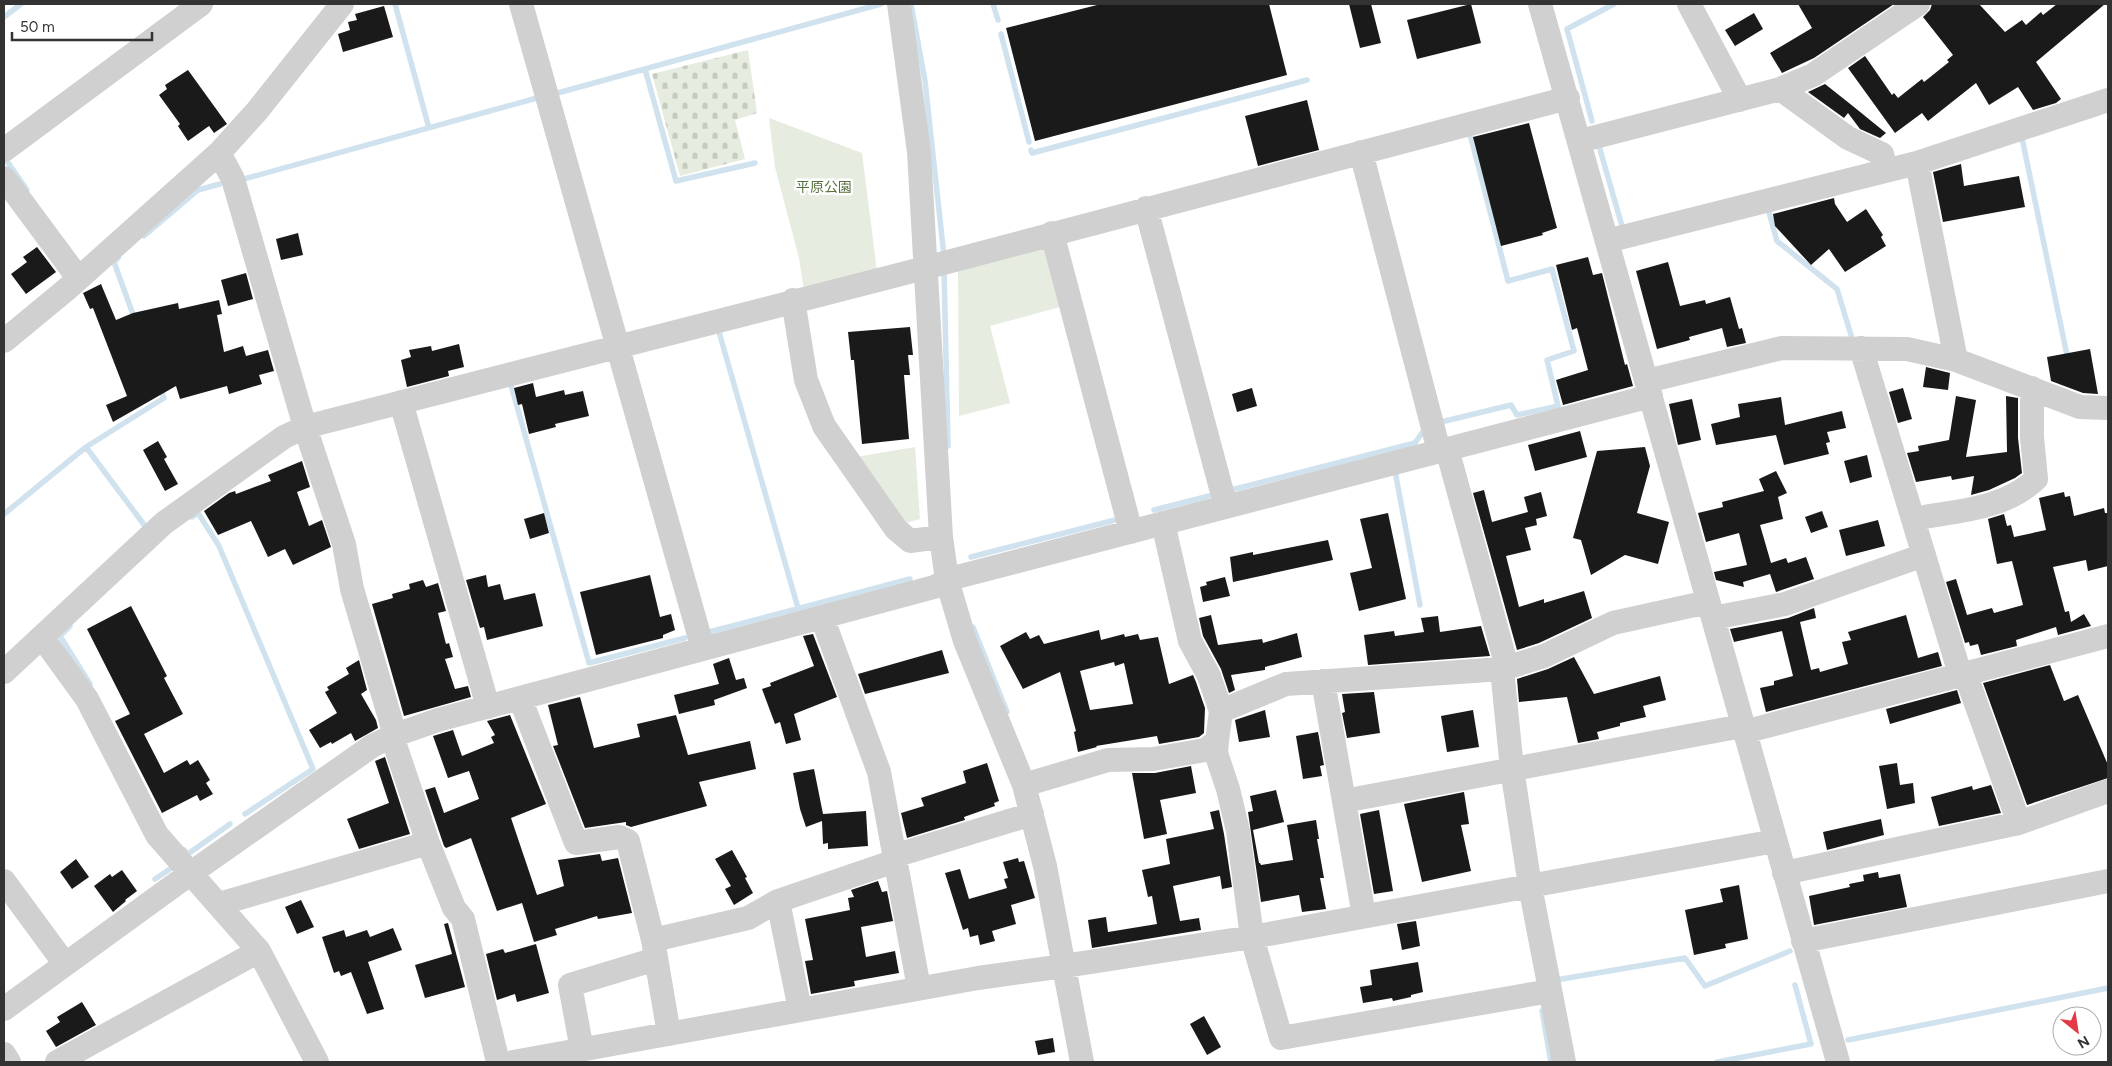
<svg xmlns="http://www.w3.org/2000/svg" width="2112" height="1066" font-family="Figtree,'Noto Sans JP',sans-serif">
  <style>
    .green { fill: #e6ecdf }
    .cemetery { fill: url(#cemetery-stones) }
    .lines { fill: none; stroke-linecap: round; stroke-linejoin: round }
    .stream { stroke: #cfe2ee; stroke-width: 5.5 }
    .building { fill: #1a1a1a; fill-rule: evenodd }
    .minor { stroke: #d0d0d0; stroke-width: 24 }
    .labels { text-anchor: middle; stroke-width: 5; stroke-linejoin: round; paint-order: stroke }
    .park-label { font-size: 14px; fill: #56703f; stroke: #fff }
  </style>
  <defs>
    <pattern id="cemetery-stones" width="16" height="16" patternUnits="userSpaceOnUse" patternTransform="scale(1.25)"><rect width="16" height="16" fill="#e6ecdf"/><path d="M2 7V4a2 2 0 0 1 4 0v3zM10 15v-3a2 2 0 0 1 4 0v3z" fill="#c6cbc0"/></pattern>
  </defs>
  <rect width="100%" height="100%" fill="#fff"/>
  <path class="green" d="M769 118 862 153 877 271 804 290 799 258 775 167Z
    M1041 248 1047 251 1060 307 990 326 1010 403 959 416 958 270Z
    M915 447 920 519 903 524 856 457Z"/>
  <path class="cemetery" d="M748 50 757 113 735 120 745 159 680 176 652 74Z"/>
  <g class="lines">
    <path class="stream" d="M395 4 429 128
      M911 4 925 81 944 256
      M993 4 998 20
      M4 17 21 4
      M1001 34 1029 142
      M645 69 676 181 755 163
      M554 94 881 4
      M1592 121 1567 29 1614 4
      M2022 138 2068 360
      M1599 146 1622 226
      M1031 150 1032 153 1307 80
      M7 161 27 190
      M244 179 537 98
      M1772 208 1768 209 1777 241 1837 289 1851 335
      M144 236 198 190 220 184
      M118 258 114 262 135 320
      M944 268 948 446
      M719 332 798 608
      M511 385 589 663 685 638
      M1441 422 1511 405 1517 415 1558 406 1547 360 1574 351 1552 269 1508 281 1470 134
      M86 447 145 526
      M1395 471 1420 605
      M1231 490 1415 443 1424 430
      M1154 510 1213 495
      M4 514 86 447 164 398 160 387
      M192 517 198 513 219 546 313 769 245 814
      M971 557 1115 520
      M70 626 60 636 90 684
      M973 627 1007 712
      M709 632 910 579
      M184 850 188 854 230 824
      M155 879 170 869
      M1556 980 1685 958 1705 986 1790 951
      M1542 1011 1551 1062
      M1848 1040 2108 988
      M1717 1062 1811 1044 1795 985"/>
  </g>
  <path class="building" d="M1101 4H1269L1287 75 1035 141 1006 28Z
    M1349 4H1371L1381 43 1360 48Z
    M1471 4 1481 43 1417 59 1407 20Z
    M1798 4H1894L1814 58 1782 73 1770 53 1812 28Z
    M1932 4H1979L2005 32 2022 20 2026 25 2041 12 2043 15 2057 4H2105L2036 62 2061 99 2056 103 2033 110 2018 87 1989 105 1976 83 1928 121 1922 113 1895 133 1848 68 1865 56 1892 95 1894 93 1898 98 1922 79 1924 82 1949 62 1947 60 1953 55 1923 17 1930 10Z
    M384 6 393 37 343 52 338 34 350 30 348 22 357 20 355 14Z
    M1754 13 1763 29 1735 46 1725 30Z
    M188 70 227 124 214 133 209 126 188 141 178 126 180 124 159 95 167 89 165 85Z
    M1825 84 1854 107 1886 133 1880 138 1860 129 1848 113 1844 118 1808 92Z
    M1307 100 1319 150 1258 166 1245 116Z
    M1529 123 1557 228 1542 233 1543 235 1501 246 1473 137Z
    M1961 164 1964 186 2019 176 2025 207 1943 222 1933 172Z
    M1834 198 1835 204 1847 222 1866 209 1883 235 1881 237 1886 246 1845 272 1829 249 1811 265 1775 226 1773 214Z
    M298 233 303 255 281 260 276 239Z
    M37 247 56 272 26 294 11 274 27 262 23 257Z
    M1588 257 1593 275 1602 273 1625 365 1627 364 1633 386 1563 405 1556 380 1588 370 1577 328 1572 330 1556 265Z
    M1668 262 1680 306 1705 300 1706 304 1730 297 1739 329 1742 328 1746 343 1727 347 1722 328 1689 337 1690 340 1657 349 1636 271Z
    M246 273 253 299 228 306 221 280Z
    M101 284 116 320 133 313 178 303 179 309 219 300 222 314 217 315 224 352 243 346 246 356 268 350 274 371 259 375 262 384 229 394 227 386 180 399 176 386 113 422 106 405 127 396 93 308 90 309 83 293Z
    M910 327 913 355H908L910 375H904L909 439 862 444 854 360H851L848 332Z
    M459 344 464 367 448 371 449 376 407 387 401 360 411 357 409 350 431 346 432 351Z
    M2090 349 2098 394 2083 393 2051 381 2047 357Z
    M1926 367 1950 373 1948 390 1923 387Z
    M533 383 536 397 564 390 565 395 583 391 589 416 555 424 556 427 529 434 522 404 518 405 514 388Z
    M1252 388 1257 406 1237 412 1232 394Z
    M1903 388 1912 419 1898 423 1889 392Z
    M1956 396 1976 400 1966 457 2007 452 2006 396 2018 398V438L2022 473 2015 478 1989 490 1971 495 1974 476 1952 480 1951 476 1916 482 1907 453 1919 451 1918 446 1949 440Z
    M1781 397 1785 425 1842 411 1846 428 1827 432 1830 442 1826 443 1829 454 1784 465 1776 435 1716 445 1711 424 1740 417 1738 404Z
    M1692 399 1701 440 1678 445 1669 404Z
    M1580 431 1587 457 1535 471 1528 445Z
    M158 441 167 457 164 459 178 484 165 491 143 450Z
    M1645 447 1650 466 1637 513 1669 522 1658 564 1625 555 1591 575 1581 540 1573 538 1597 451Z
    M1867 455 1872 477 1850 483 1844 461Z
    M302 461 310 487 297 492 309 526 322 520 331 547 293 565 285 549 268 557 251 521 218 535 204 511 229 493 235 491 236 494 271 481 268 475Z
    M1776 471 1787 493 1778 497 1783 519 1760 525 1771 563 1786 558 1788 563 1806 557 1814 579 1776 592 1770 574 1743 582 1744 587 1716 580 1714 572 1747 565 1739 533 1706 542 1698 513 1723 507 1722 502 1764 491 1759 479Z
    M1484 490 1492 522 1528 512 1524 497 1541 492 1547 516 1536 519 1537 525 1525 528 1531 550 1506 556 1519 607 1544 599V603L1584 591 1592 618 1539 643 1517 650 1473 493Z
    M2064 492 2065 497 2070 496 2074 516 2104 508 2105 513H2108V566L2088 571 2086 560 2053 567 2065 612 2069 611 2071 622 2084 614 2091 626 2058 635 2056 627 2016 640 2017 646 1981 655 1978 644 1970 646 1969 642 1965 643 1946 582 1956 579 1967 615 1992 608 1994 613 2023 605 2012 561 1997 564 1988 519 2004 514 2007 526 2011 525 2014 537 2046 530 2039 498Z
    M1822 511 1828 527 1811 533 1805 517Z
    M544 513 549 533 530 539 524 519Z
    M1388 513 1406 599 1359 611 1350 573 1372 568 1360 519Z
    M1878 520 1885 546 1846 556 1839 530Z
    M1328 540 1333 560 1233 582 1230 557 1253 552V555Z
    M486 575 488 587 500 584 504 600 535 593 543 626 487 640 484 627 480 628 466 580Z
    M650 575 660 617 671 614 675 630 663 635V638L596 655 580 592Z
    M1225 577 1230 596 1203 602 1200 587 1207 585 1206 582Z
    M423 580 426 587 438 583 446 611 438 613 446 644 449 643 453 657 445 659 455 689 468 686 471 697 404 716 372 604 393 598 392 594 410 589 409 584Z
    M131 606 167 676 164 678 183 714 144 734 164 773 187 760 190 765 198 760 210 780 206 783 213 794 200 801 197 795 162 813 115 721 130 714 87 629Z
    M1814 608 1816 618 1800 622 1811 670 1819 668 1820 672 1848 664 1842 642 1851 640 1848 632 1906 615 1918 658 1938 652 1942 666 1766 712 1760 688 1774 685V681L1793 676 1782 631 1734 642 1730 629 1788 618Z
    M1211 615 1218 645 1262 639 1263 643 1297 633 1302 657 1265 667V670L1231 675 1235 690 1229 693 1221 669 1203 636 1199 618Z
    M1438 616 1440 632 1481 626 1490 656 1368 665 1364 635 1394 631 1395 636 1424 632 1421 618Z
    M1099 630 1101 640 1124 634 1125 637 1138 634 1140 640 1158 637 1169 684 1193 675 1196 682 1205 708 1204 733 1199 737 1159 744 1157 736 1096 746 1097 747 1078 752 1074 732 1076 731 1060 672 1023 689 1000 646 1026 632 1030 639 1039 635 1044 644ZM1114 662 1115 666 1124 663 1133 704 1090 710 1080 671Z
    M813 634 837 697 794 714 801 740 786 744 780 722 775 724 762 689 771 686 770 683 814 666 803 636Z
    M942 650 949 673 865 694 858 674Z
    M1574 657 1594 694 1660 676 1666 700 1643 706 1646 717 1620 723V726L1597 732 1599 739 1578 743 1567 697 1519 702 1517 679 1548 669Z
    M729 658 736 680 744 678 747 688 714 700 715 705 679 714 674 695 719 684 713 664Z
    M359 660 367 690 361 694 376 720 378 728 355 741 351 733 332 744 331 742 320 748 309 730 337 713 325 692 329 690 327 687 349 674 346 668Z
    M2050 665 2064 701 2078 695 2108 765V778L2027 805 1983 683Z
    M1957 690 1961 703 1890 724 1886 709Z
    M1374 692 1380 733 1347 738 1342 713 1345 712 1342 694Z
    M580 697 594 748 640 737 637 724 676 715 688 755 750 741 756 769 699 782 707 806 631 827 626 825V822L585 828 553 746 558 745 548 705Z
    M1265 710 1270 737 1239 742 1235 720Z
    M1473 710 1479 747 1447 752 1441 716Z
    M510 715 546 804 511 818 537 895 564 886 558 860 600 854 602 861 618 858 632 913 598 919 597 916 555 929 557 935 534 942 522 903 497 911 471 838 446 848 444 846 425 790 435 787 444 813 479 799 469 771 448 778 433 736 453 730 462 756 494 743 491 737 495 735 487 721Z
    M1318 732 1324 765 1320 766 1322 776 1303 779 1296 736Z
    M385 757 410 834 359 849 347 819 389 803 375 761Z
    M987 763 999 801 994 803 995 806 964 817 965 820 907 838 901 813 924 806 921 798 966 783 963 771Z
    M1897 763 1900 785 1913 783 1915 803 1887 809 1879 766Z
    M1191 766 1196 793 1160 800 1167 834 1144 839 1132 773H1155Z
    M814 769 823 814 866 811 868 846 828 849V843L823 844 822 821 806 827 800 809 793 773Z
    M1991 785 2001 813 1939 826 1931 797 1972 786 1973 790Z
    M1276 790 1284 822 1253 830 1259 863H1260L1261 865 1293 860 1287 825 1316 820 1319 839H1317L1324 878H1320L1326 909 1302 912 1299 895 1261 902 1248 812 1253 811 1250 796Z
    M1464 792 1469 824 1461 825 1471 871 1422 882 1404 804Z
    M1219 810 1224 834 1232 887 1222 889 1220 876 1173 886 1180 921 1199 918 1201 930 1092 948 1088 920 1106 917 1108 932 1157 924 1152 896 1148 897 1142 870 1170 864 1166 839 1214 829 1210 812Z
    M1379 810 1393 891 1374 894 1360 814Z
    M1881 819 1884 835 1827 850 1823 832Z
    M732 850 747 877 745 878 753 893 734 905 725 889 731 886 715 859Z
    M1018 858 1019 862 1024 861 1035 898 1011 905 1016 924 992 931 995 941 980 945 978 935 970 937 968 928 963 930 945 873 960 869 969 899 1007 888 1004 879 1008 878 1003 862Z
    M76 859 89 877 72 889 60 872Z
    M122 870 137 891 125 900 126 901 113 912 94 886 110 874 112 877Z
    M1878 872 1879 878 1900 874 1907 907 1814 925 1809 896 1850 887 1849 884 1864 881 1863 875Z
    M878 881 882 892 887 891 893 921 861 927 866 957 895 951 899 973 854 981 855 986 811 994 805 961 813 960 805 919 850 910 848 898 854 897 851 890Z
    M1739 885 1748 939 1725 944 1726 948 1694 955 1685 910 1723 902 1720 889Z
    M301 900 314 927 297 934 285 907Z
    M1416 921 1420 946 1402 950 1397 924Z
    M448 923 465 987 425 998 415 965 452 954 444 924Z
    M393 928 402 950 368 962 384 1009 367 1014 351 972 341 976 339 971 334 973 322 937 344 930 346 937 367 930 370 937Z
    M536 944 549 993 517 1002 515 994 497 1000 486 954 503 949 505 953Z
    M1418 962 1423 992 1411 995V997L1393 1001 1392 998 1363 1003 1360 987 1372 985 1370 970Z
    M82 1002 96 1025 56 1047 46 1031 60 1022 57 1017Z
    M1204 1016 1221 1047 1207 1055 1190 1024Z
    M1053 1038 1055 1052 1038 1055 1035 1041Z"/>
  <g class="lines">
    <path class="minor" d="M521 4 703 649
      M899 4 919 152 941 537 947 580 965 641 1024 785
      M1540 4 1838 1062
      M1689 4 1740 100
      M1780 89 1848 138 1882 154 1886 170
      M1580 141 1780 89 1813 75 1918 4
      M4 150 201 4
      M1361 152 1439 451
      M219 153 233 179 305 427 344 544 352 589 395 735
      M1917 163 1956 360
      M4 178 73 271 80 277
      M1146 208 1226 507
      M1052 233 1131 532
      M1607 241 1917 163 2108 100
      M793 300 806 380 824 426 896 529 910 541 941 537
      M4 341 67 289 219 153 257 111 342 4
      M1861 348 1960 674
      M1647 381 1782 348 1907 349 1956 360 2080 407 2108 408
      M401 402 488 707
      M1447 449 1507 667
      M1913 519C1954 511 2004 510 2036 479L2032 437V388
      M822 617 879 772 919 988
      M1713 618 1785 604 1924 555
      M42 637 87 699 157 835 259 951 317 1062
      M1502 669 1512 769 1530 886 1564 1062
      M4 672 164 523 284 437 305 427 925 268 1568 98
      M1965 673 2019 823
      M1323 681 1364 916
      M520 698 576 843 619 837 628 841 653 940 669 1034
      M1221 711 1286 684 1502 669 1544 656 1613 623 1708 602
      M1744 732 2108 636
      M392 736 428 843
      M1217 741 1216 753 1228 789 1238 831 1252 937 1281 1038 1550 991
      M1344 801 1742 726
      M894 856 1032 814
      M1784 873 2019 823 2108 791
      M4 881 65 964
      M778 901 800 1010
      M219 904 428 843 454 908 463 919 498 1062
      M653 940 748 918 778 901 895 861
      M1803 941 2108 881
      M4 1009 191 873 372 746 395 735 438 720 934 587 953 578 1651 396
      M582 1050 570 985 656 959
      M4 1054 9 1062
      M57 1062 259 951
      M513 1062 978 978 1064 966 1252 937 1775 841
      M1082 1062 1045 866 1024 785 1108 760 1153 759 1205 750 1217 741 1221 711 1209 676 1190 641 1163 523"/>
  </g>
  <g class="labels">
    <g class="park-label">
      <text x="824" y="192">平原公園</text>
    </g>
  </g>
  <rect width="2112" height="1066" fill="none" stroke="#333333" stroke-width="10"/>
  <g transform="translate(2077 1031) rotate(150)"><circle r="24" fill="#ffffff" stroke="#adadad"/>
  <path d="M0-4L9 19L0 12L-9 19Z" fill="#e63946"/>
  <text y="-8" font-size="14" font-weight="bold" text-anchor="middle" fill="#333333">N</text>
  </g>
  <path d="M12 32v8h140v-8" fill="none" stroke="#333333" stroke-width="2.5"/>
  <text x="20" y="32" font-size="15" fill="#333333" stroke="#ffffff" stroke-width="4" paint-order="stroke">50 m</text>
</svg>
